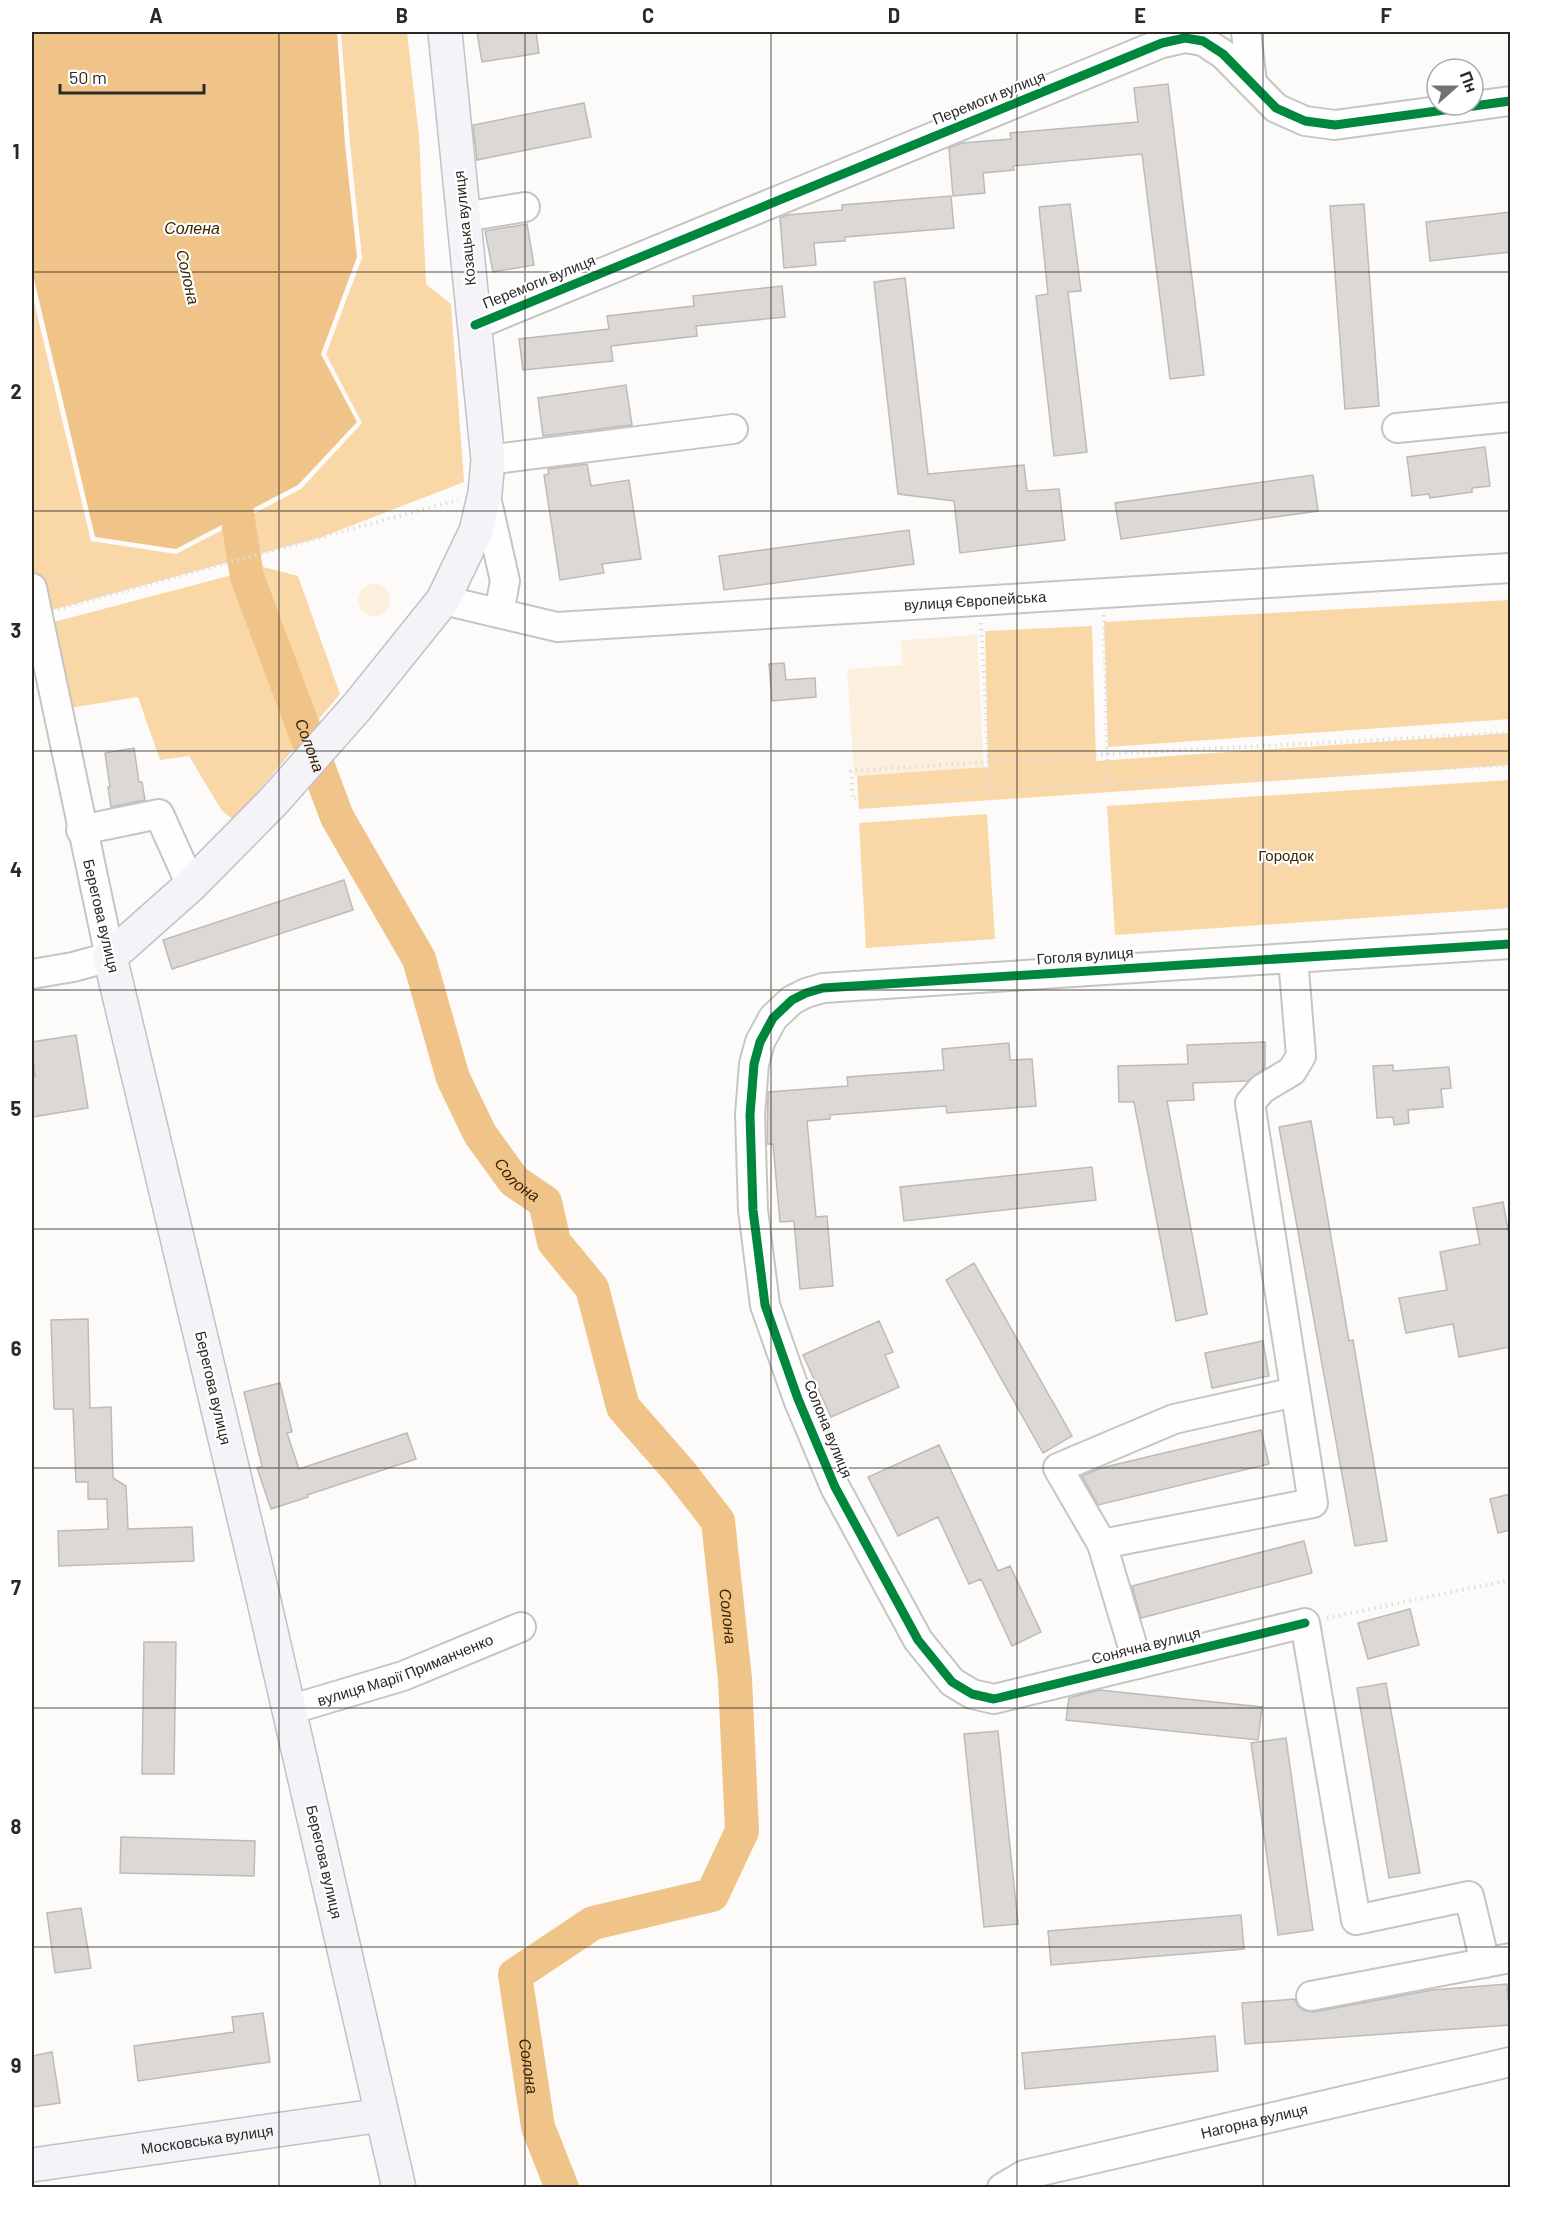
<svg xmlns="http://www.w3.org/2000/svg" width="1542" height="2219" font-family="Barlow,sans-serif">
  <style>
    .green { fill: #fcefde }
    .forest { fill: #f9d7a6 }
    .water { fill: #f0c488 }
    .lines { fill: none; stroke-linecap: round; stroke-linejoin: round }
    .river { stroke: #f0c488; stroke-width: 34 }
    .building { fill: #dbd8d6; stroke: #bdbbb8; stroke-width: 1.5 }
    .minor-casing { stroke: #c7c5c2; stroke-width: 32 }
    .major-casing { stroke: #c3c0c8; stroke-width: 36 }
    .path { stroke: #dededd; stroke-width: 4; stroke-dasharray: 1.5 4.5; stroke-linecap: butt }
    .minor { stroke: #fffefe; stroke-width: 28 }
    .major { stroke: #f4f3f8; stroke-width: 33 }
    .cycleway-casing { stroke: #fff; stroke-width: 13 }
    .cycleway { stroke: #00873e; stroke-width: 9 }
    .grid { fill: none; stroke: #2c2925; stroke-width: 1.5; stroke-opacity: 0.55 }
    .labels { text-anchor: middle; stroke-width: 4.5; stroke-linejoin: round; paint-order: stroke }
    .street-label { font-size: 15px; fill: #2c2925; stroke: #fff }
    .park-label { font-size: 15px; fill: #402801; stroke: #fff }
    .water-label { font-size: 16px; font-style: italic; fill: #3b2400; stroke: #fff }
    .neatline { fill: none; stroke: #2c2925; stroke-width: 2 }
    .grid-label { font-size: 20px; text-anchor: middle; font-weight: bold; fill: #2c2925 }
  </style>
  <rect width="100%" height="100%" fill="#fdfbf9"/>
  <path class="green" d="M358 600a16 16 0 1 1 32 0a16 16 0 1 1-32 0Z
    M977 635 984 769 854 776 847 669 902 665 901 640Z"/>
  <path class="forest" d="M341 32H407L419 136 426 284 451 304 464 482 322 537 41 613 32 560V293L91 541 176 554 301 489 362 423 326 354 362 258 350 144Z
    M263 567 298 576 340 694 234 820 222 811 189 756 160 760 138 697 63 709 50 623Z
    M1510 600V719L1108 747 1104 622Z
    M1092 626 1096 761 1510 733V765L859 809 857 776 988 767 985 631Z
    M1510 780V908L1115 935 1107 806Z
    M987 814 995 939 866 948 859 823Z"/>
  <path class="water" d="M32 32H337L345 144 357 257 321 354 357 422 298 485 176 549 95 537 32 271Z"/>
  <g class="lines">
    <path class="river" id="s1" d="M230 470 247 577 337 817 419 959 453 1078 480 1134 514 1181 545 1202 554 1242 592 1288 623 1407 679 1471 718 1521 735 1679 742 1831 712 1895 593 1923 515 1975 538 2127 562 2188"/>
  </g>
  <path class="building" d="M477 32H536L539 53 482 62Z
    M1168 84 1204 375 1170 379 1142 154 1013 166 1014 170 983 173 985 193 953 196 949 148 962 143 1011 139 1010 133 1138 122 1134 88Z
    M584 103 591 137 477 160 473 125Z
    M951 196 954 228 845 237V241L814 243 816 265 784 268 780 218 787 215 842 210V205Z
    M1070 204 1081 291 1068 292 1087 452 1054 456 1036 296 1048 294 1039 207Z
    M1364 204 1379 406 1345 409 1330 206Z
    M1510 212V252L1430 261 1426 222Z
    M527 224 534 265 493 272 485 231Z
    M905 278 928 474 1024 465 1027 491 1059 489 1065 540 960 553 954 501 898 494 874 282Z
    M782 286 785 317 696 326 697 336 611 346 613 361 523 370 519 339 609 329 607 316 694 306 693 296Z
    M626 385 632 425 543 436 538 398Z
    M1485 447 1490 486 1472 488V492L1430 498 1429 494 1412 496 1407 457Z
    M587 464 591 486 629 480 641 559 602 564 604 573 560 580 544 475 549 474 548 469Z
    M1313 475 1318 511 1121 539 1115 503Z
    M909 530 914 564 724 590 719 556Z
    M784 663 786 680 815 678 816 697 772 701 769 664Z
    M134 748 139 782H142L145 800 111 807 108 787H110L105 753Z
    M344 880 353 910 172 969 163 940Z
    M76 1035 88 1108 32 1117V1077H35L32 1042Z
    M1265 1042V1068L1247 1081 1193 1083 1194 1100 1167 1101 1207 1314 1176 1321 1134 1102H1119L1118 1066 1188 1064 1187 1045Z
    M1009 1043 1010 1060 1032 1059 1036 1106 947 1113 946 1106 830 1115V1119L807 1121 816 1217 827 1216 833 1286 800 1289 794 1221 780 1222 773 1144H767L768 1092 848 1086 847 1077 944 1070 942 1049Z
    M1393 1065V1071L1449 1067 1451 1088 1441 1089 1443 1107 1408 1110 1409 1123 1394 1125 1393 1117 1377 1118 1373 1066Z
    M1311 1121 1349 1341 1353 1340 1387 1541 1355 1546 1279 1127Z
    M1092 1167 1096 1200 904 1221 900 1187Z
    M1503 1202 1510 1241V1347L1459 1357 1453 1324 1406 1333 1399 1298 1447 1290 1440 1252 1480 1244 1473 1208Z
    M974 1263 1072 1436 1043 1453 946 1280Z
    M88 1319 90 1408 111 1407 113 1478 126 1486 128 1529 192 1527 194 1561 59 1566 58 1531 108 1529 107 1499H88V1482H76L73 1409H54L51 1320Z
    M879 1321 893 1352 885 1355 899 1387 831 1417 803 1355Z
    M1263 1341 1269 1376 1212 1388 1205 1353Z
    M280 1383 292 1432 287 1433 299 1469 407 1433 416 1459 307 1495 308 1497 271 1509 257 1468 262 1466 244 1392Z
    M1261 1430 1269 1464 1098 1505 1082 1476 1101 1468Z
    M939 1445 998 1571 1010 1566 1041 1632 1012 1646 981 1579 969 1584 938 1517 898 1536 868 1477Z
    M1510 1494V1530L1498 1533 1490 1499Z
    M1304 1541 1312 1573 1141 1618 1132 1586Z
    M1410 1609 1419 1645 1368 1659 1358 1623Z
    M144 1642H176L174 1774H142Z
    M1386 1683 1420 1873 1389 1878 1357 1688Z
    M1099 1690 1262 1707 1258 1740 1066 1720 1069 1698Z
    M998 1731 1018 1924 984 1927 964 1734Z
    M1286 1738 1313 1930 1278 1935 1251 1743Z
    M121 1837 255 1841 254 1876 120 1873Z
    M81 1908 91 1968 55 1973 47 1913Z
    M1241 1915 1244 1949 1051 1965 1048 1931Z
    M1507 1984 1510 2025 1245 2044 1242 2003 1295 1999 1298 2006 1305 2011 1314 2012 1432 1990Z
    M263 2013 270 2062 138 2081 134 2046 234 2032 232 2017Z
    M1215 2036 1218 2071 1025 2089 1022 2053Z
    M52 2052 60 2103 32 2107V2056Z"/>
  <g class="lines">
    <defs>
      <g id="minor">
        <path d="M1246 32 1252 83"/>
        <path d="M464 217 525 207"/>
        <path d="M475 325 1162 43 1185 38 1203 41 1223 54 1276 108 1305 121 1335 125 1510 101"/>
        <path d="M1397 428 1510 417"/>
        <path d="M488 460 733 429"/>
        <path d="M485 493 505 581 499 613"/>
        <path d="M32 588 110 957 73 967 32 974"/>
        <path id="s2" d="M443 600 557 627 1510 568"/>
        <path d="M81 830 159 814 191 885"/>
        <path d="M1102 1544 1058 1468 1174 1419 1295 1392"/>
        <path d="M1138 1664 1102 1544 1313 1503 1250 1103 1262 1089 1292 1071 1301 1056 1293 958"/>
        <path id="s3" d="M289 1710 403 1676 521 1627"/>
        <path d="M1485 1963 1469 1896 1356 1920 1305 1623 994 1699 972 1694 952 1682 918 1640 835 1487 798 1399 765 1305 753 1210 750 1115 754 1064 760 1042 773 1018 792 1000 806 993 823 988 1510 944"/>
        <path d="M1311 1996 1510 1958"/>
        <path id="s4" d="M1002 2188 1024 2175 1510 2062"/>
      </g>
      <g id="major">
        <path id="s5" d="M32 2165 382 2115"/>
        <path d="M399 2188 263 1597 110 957 191 885 273 802 357 707 443 600 476 531 485 493 488 460 445 32"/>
      </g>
    </defs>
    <use href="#minor" class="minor-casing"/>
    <use href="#major" class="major-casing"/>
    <path class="path" d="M52 575 91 593 112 592
      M58 609 458 500
      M1104 615 1108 784
      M981 623 990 792
      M1510 733 1108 754 851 771 853 799 1108 784 1510 765
      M1327 1618 1510 1580"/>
    <use href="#minor" class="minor"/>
    <use href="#major" class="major"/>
    <defs>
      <path id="cycleway" d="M475 325 1162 43 1185 38 1203 41 1223 54 1276 108 1305 121 1335 125 1510 101
        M1305 1623 994 1699 972 1694 952 1682 918 1640 835 1487 798 1399 765 1305 753 1210 750 1115 754 1064 760 1042 773 1018 792 1000 806 993 823 988 1510 944"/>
    </defs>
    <use href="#cycleway" class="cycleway-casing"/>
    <use href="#cycleway" class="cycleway"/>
  </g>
  <path class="grid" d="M279 32V2188M525 32V2188M771 32V2188M1017 32V2188M1263 32V2188M32 272H1510M32 511H1510M32 751H1510M32 990H1510M32 1229H1510M32 1468H1510M32 1708H1510M32 1947H1510"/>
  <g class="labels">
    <g class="street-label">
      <text transform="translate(989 98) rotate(-22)" y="5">Перемоги вулиця</text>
      <text transform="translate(465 228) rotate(-96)" y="5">Козацька вулиця</text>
      <text transform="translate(539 282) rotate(-22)" y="5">Перемоги вулиця</text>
      <text dy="5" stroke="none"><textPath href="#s2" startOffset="536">вулиця Європейська</textPath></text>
      <text transform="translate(101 916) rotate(77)" y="5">Берегова вулиця</text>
      <text transform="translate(1085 956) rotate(-4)" y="5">Гоголя вулиця</text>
      <text transform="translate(213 1388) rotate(77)" y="5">Берегова вулиця</text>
      <text transform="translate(828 1429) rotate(68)" y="5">Солона вулиця</text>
      <text transform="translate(1146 1646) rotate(-14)" y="5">Сонячна вулиця</text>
      <text dy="5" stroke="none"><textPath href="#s3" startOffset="123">вулиця Марії Приманченко</textPath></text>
      <text transform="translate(324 1862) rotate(77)" y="5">Берегова вулиця</text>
      <text dy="5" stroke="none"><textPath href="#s4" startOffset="262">Нагорна вулиця</textPath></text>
      <text dy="5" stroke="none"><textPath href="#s5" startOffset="177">Московська вулиця</textPath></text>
    </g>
    <g class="park-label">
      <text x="1286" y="861">Городок</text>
    </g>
    <g class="water-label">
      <text x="192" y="234">Солена</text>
      <text transform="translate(188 277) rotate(77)" y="6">Солона</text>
      <text dy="6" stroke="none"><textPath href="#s1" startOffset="288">Солона</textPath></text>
      <text dy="6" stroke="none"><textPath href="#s1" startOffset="774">Солона</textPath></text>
      <text dy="6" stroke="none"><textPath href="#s1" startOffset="1278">Солона</textPath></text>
      <text dy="6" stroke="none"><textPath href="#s1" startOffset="1872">Солона</textPath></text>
    </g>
  </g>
  <rect width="1542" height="2219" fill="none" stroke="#ffffff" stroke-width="66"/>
  <g transform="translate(1455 87) rotate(69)"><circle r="28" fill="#ffffff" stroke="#aba9a8" stroke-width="1.5"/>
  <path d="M0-4.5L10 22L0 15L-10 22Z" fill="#75726f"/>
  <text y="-9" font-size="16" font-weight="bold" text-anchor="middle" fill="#2c2925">Пн</text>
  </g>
  <path d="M60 84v9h144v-9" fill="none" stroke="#2c2925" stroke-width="3"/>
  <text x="69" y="84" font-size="18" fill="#2c2925" stroke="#ffffff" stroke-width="4.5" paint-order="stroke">50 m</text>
  <rect x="33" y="33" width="1476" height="2153" class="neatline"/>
  <g class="grid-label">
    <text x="156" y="23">A</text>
    <text x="402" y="23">B</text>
    <text x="648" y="23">C</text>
    <text x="894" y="23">D</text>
    <text x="1140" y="23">E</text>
    <text x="1386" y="23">F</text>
    <text x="16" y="159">1</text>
    <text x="16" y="399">2</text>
    <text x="16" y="638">3</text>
    <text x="16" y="877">4</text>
    <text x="16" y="1116">5</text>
    <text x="16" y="1356">6</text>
    <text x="16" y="1595">7</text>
    <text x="16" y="1834">8</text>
    <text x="16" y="2073">9</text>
  </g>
</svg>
